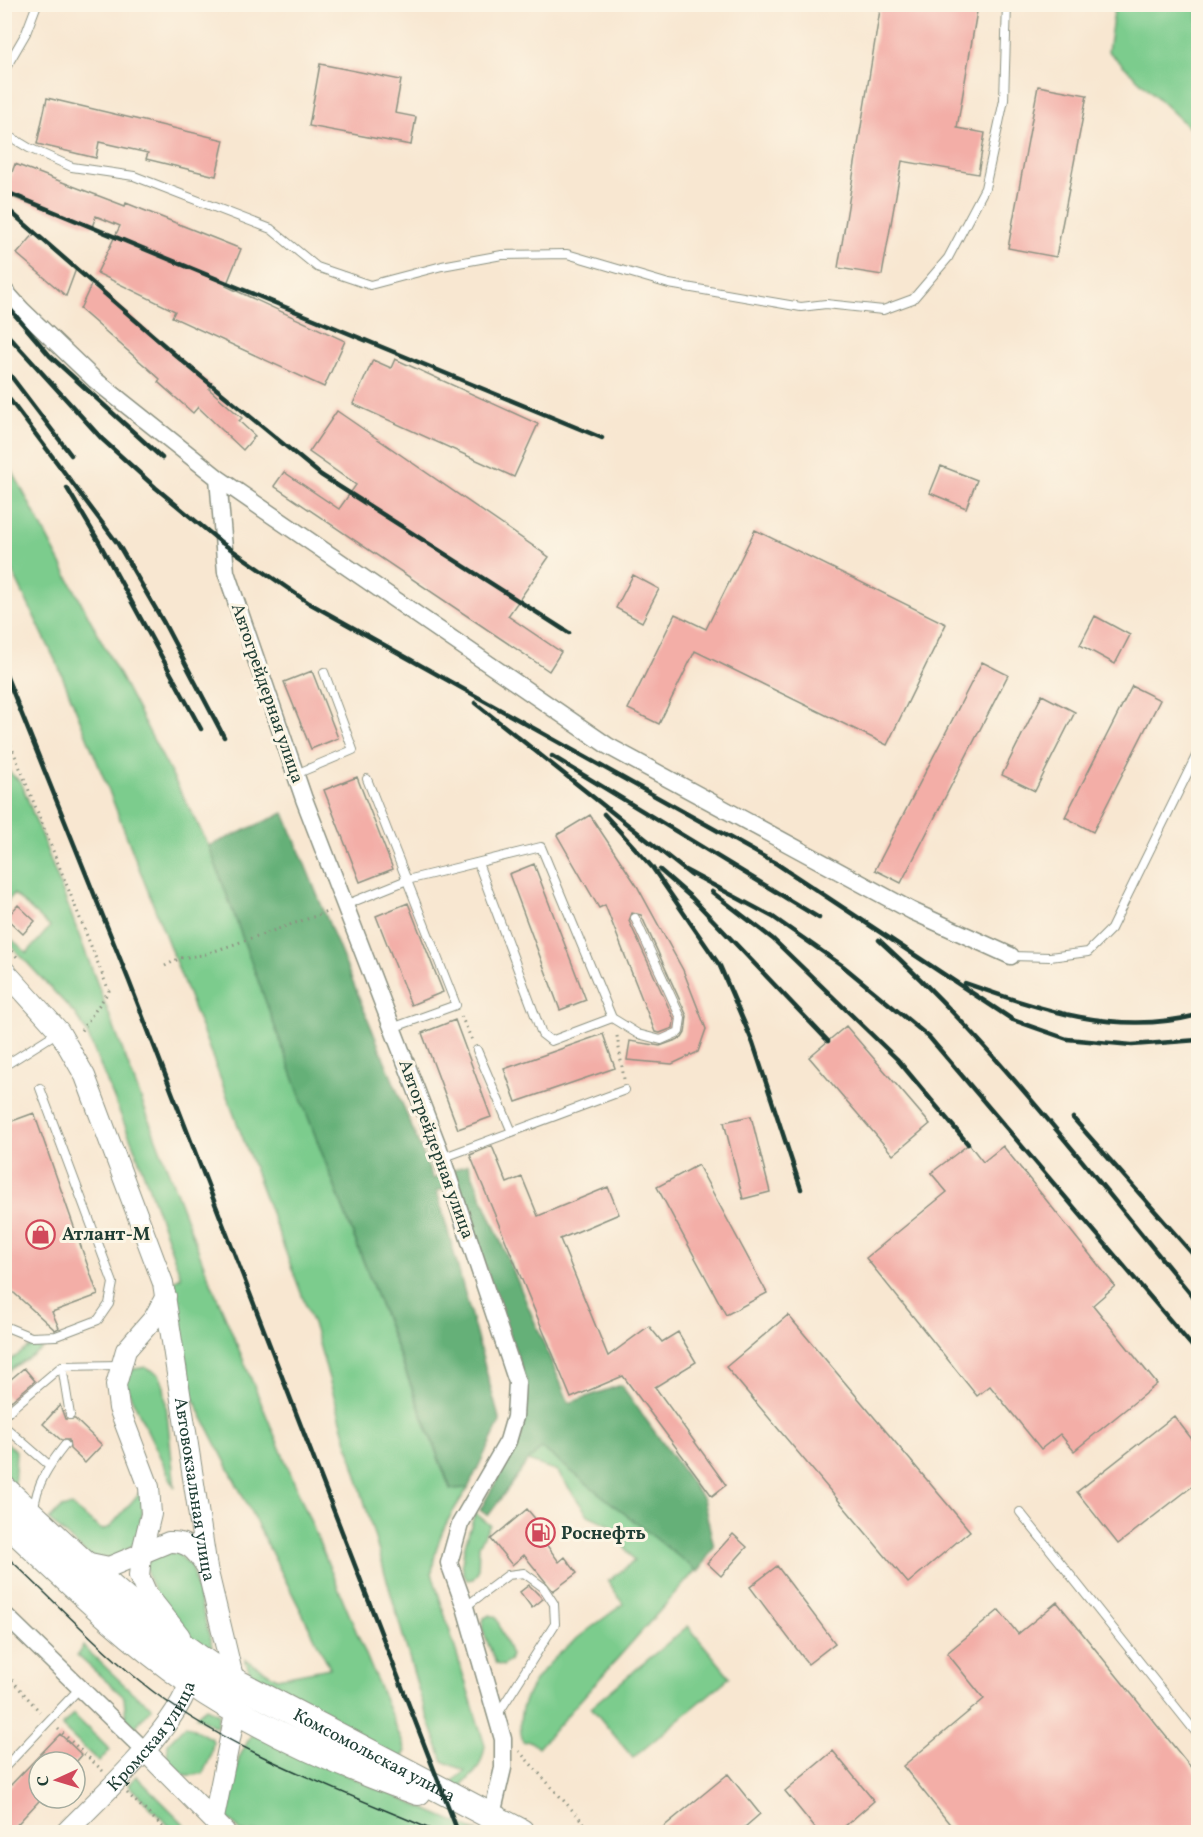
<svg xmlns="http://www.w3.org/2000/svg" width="1203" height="1837" font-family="Vollkorn,serif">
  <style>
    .green { fill: #7ccc8d; stroke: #4e8460; stroke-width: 1.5 }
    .forest { fill: #65b078; stroke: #427656; stroke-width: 1.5 }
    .building { fill: #f3aea7 }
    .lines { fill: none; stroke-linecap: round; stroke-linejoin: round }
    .service-casing { stroke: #8c9282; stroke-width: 10 }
    .minor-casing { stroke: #8c9282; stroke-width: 19 }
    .tertiary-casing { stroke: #8c9282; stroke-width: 22 }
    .primary-casing { stroke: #8c9282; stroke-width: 28 }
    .path { stroke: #8c9282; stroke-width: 3; stroke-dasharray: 1.5 4.5; stroke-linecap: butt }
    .service { stroke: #fff; stroke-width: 8 }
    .minor { stroke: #fff; stroke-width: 16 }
    .tertiary { stroke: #fff; stroke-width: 20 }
    .primary { stroke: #fff; stroke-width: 26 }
    .tram { stroke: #1f3d34; stroke-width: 1.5 }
    .rail { stroke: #1f3d34; stroke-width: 4.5 }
    .labels { text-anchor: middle; stroke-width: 6; stroke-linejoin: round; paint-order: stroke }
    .street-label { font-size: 18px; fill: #1f3d34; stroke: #fcf5e5 }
    .poi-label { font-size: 18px; font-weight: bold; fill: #1f3d34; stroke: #fcf5e5; text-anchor: start }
  </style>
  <rect width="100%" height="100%" fill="#fcf5e5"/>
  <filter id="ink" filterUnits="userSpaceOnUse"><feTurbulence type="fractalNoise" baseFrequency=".0167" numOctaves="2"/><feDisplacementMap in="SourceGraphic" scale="12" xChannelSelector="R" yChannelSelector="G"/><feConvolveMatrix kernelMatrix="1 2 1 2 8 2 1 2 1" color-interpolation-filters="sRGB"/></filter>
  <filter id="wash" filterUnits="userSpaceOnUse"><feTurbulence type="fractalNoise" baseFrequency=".008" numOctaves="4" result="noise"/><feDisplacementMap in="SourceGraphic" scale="24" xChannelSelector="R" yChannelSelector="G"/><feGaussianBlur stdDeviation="1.35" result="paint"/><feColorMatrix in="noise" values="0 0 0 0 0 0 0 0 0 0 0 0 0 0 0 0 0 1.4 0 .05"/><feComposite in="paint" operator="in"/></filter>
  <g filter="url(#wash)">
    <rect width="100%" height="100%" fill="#f8e7d1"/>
    <path class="green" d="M1115 5H1198V136L1108 51Z
      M4 455 209 846 302 1101 450 1489 468 1488C448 1518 436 1537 432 1573L485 1746C482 1764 477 1773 463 1783L467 1803 452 1782 465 1771 443 1761 420 1695 315 1330 201 1027 109 791 59 668 5 556Z
      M4 760 10 773 21 782 205 1268 406 1751 400 1761 251 1676 245 1659 277 1678 330 1668 192 1396 174 1281 181 1277 136 1152 86 1031 75 1014 6 940 9 937 27 953 50 927 14 894 5 904Z
      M34 1344 42 1349 5 1373V1364Z
      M146 1367 159 1374 164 1386 175 1488 124 1382 129 1370Z
      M4 1441 16 1451 14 1489 5 1480Z
      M542 1448 696 1570 538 1748 530 1741 523 1742C504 1682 584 1634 623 1604L608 1581 634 1561 610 1525 588 1515 557 1471 528 1461Z
      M141 1491 143 1511 137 1542 115 1559 90 1557 49 1520 61 1508 71 1506 102 1530 110 1527Z
      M475 1513 490 1525 479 1545 478 1572 473 1579 467 1580C455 1564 470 1531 475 1513Z
      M166 1550 175 1551 191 1566 213 1650 209 1655H204C190 1637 141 1585 147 1564 150 1556 159 1554 166 1550Z
      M490 1615 496 1617 511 1655 509 1661 503 1666 496 1664 482 1628 484 1618Z
      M688 1626 730 1677 633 1758 591 1707Z
      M83 1646 133 1693 152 1707 132 1731 126 1719 124 1697 77 1655Z
      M206 1708 219 1714 216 1727 196 1716Z
      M73 1714 110 1750 99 1762 62 1727Z
      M186 1725 212 1739 213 1742 210 1758 203 1773C184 1779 179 1773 167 1760L168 1743Z
      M263 1734 340 1772 478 1832H242L227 1818 239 1758 251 1735Z
      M136 1776 192 1832H175L128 1785Z"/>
    <path class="forest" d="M284 813 433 1179 468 1164 569 1403 621 1385 703 1499 714 1547 698 1572 542 1448 528 1461 488 1516 480 1510 521 1437 527 1383 456 1186 437 1191 500 1422 468 1488 451 1489 302 1101 209 846Z"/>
    <g id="blocks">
      <path class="building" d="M881 4H941L977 11 957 128 985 133 978 174 902 161 882 275 838 268Z
        M320 64 401 80 395 113 416 117 411 145 309 126Z
        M1038 86 1087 95 1056 257 1008 248Z
        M47 98 224 140 216 176 146 159 148 153 99 142 96 158 37 144Z
        M15 164 125 206 126 203 241 249 226 286 345 341 324 387 172 317 175 311 97 273 120 226 96 216 92 227 4 194Z
        M35 233 76 269 66 296 17 254Z
        M92 283 212 386 209 389 242 418 239 421 255 436 243 450 198 407 193 413 158 382 160 379 80 309Z
        M395 359 538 424 514 477 353 404 373 360 391 368Z
        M337 411 549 557 508 616 561 652 549 671 274 486 284 472 339 509 356 485 309 452Z
        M941 466 977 480 966 508 930 493Z
        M755 530 946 624 887 745 695 651 659 724 628 709 675 614 706 629Z
        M633 575 659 589 642 622 616 608Z
        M1095 616 1130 635 1115 664 1080 645Z
        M982 662 1008 675 901 883 875 870Z
        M312 671 338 738 311 749 284 682Z
        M1132 686 1160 700 1093 832 1065 817Z
        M1042 695 1075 712 1035 791 1002 775Z
        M357 777 393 869 360 882 324 790Z
        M590 815 637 886 683 970 706 1029 698 1052 672 1064 627 1060 630 1041 660 1046 682 1038 685 1033 687 1016 641 915 632 913 629 921 674 1019 673 1028 660 1033 655 1032 605 905 599 908 557 835Z
        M534 864 586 1000 560 1010 509 874Z
        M408 903 443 992 411 1005 376 916Z
        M18 905 35 921 23 934 6 918Z
        M455 1020 491 1117 458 1129 422 1033Z
        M846 1026 930 1124 893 1155 809 1057Z
        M603 1034 615 1068 516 1102 504 1069Z
        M34 1113 98 1295 52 1312 59 1328 55 1330 4 1284V1138L9 1137 4 1124Z
        M751 1116 770 1192 743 1199 724 1122Z
        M969 1144 983 1162 1003 1146 1115 1286 1093 1305 1157 1384 1074 1451 1060 1434 1041 1449 990 1386 977 1396 866 1258 947 1192 931 1173Z
        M492 1146 507 1183 522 1177 538 1216 608 1187 619 1214 560 1239 608 1356 649 1326 662 1342 678 1332 696 1362 655 1387 726 1485 712 1496 623 1376 571 1398 470 1155Z
        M698 1165 767 1293 726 1315 657 1187Z
        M788 1315 970 1531 908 1583 726 1367Z
        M24 1368 35 1381 11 1401 4 1393V1385Z
        M60 1405 65 1419H75L102 1445 85 1463 70 1449 69 1440H61L43 1424Z
        M1174 1416 1198 1447V1482L1118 1544 1077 1492Z
        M527 1509 549 1535 543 1540 559 1562 565 1557 577 1573 553 1591 524 1555 512 1565 491 1539Z
        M733 1534 747 1547 721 1576 707 1563Z
        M777 1566 835 1643 808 1664 750 1587Z
        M529 1585 543 1599 532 1608 520 1592Z
        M1057 1602 1198 1776V1833H957L903 1766 984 1699 947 1653 999 1610 1018 1634Z
        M60 1734 82 1755 76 1762H39V1801L9 1833H4V1792Z
        M833 1751 874 1801 837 1833H819L785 1791Z
        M728 1774 760 1814 738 1833H656Z"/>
    </g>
  </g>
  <g filter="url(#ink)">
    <use href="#blocks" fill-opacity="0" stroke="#8c9282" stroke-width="1.5"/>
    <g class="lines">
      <defs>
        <path id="service" d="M4 71 26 33 37 4
          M4 133 29 148 72 167 134 176 271 229 317 267 370 285 442 266 502 255 567 254 669 284 801 307 826 304 883 310 913 299 948 258 985 188 1004 100 1007 4
          M296 774 353 750 324 672
          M367 779 456 1005 392 1028
          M478 863 542 1034 551 1041 612 1018
          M345 905 407 880 541 847 612 1018 638 1034 661 1040 679 1032 681 1018 635 918
          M1011 956 1050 957 1088 952 1111 929 1198 752
          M477 1050 512 1132
          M4 1066 58 1032
          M442 1158 625 1090
          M4 1326 31 1337 56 1336 98 1320 109 1304 113 1283 40 1088
          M62 1366 70 1415
          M4 1415 62 1366 120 1365
          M4 1426 49 1465
          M34 1510C36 1484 49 1465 65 1445
          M1020 1512 1198 1735
          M465 1607 508 1575 524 1573 543 1587 554 1604 555 1624 498 1714
          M4 1768 80 1688"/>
        <path id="minor" d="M4 290 22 310 95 380 218 478 608 746 912 911 1011 956
          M218 478 226 572 304 799 439 1149 517 1382 515 1417 508 1441 460 1524 449 1563 465 1607 503 1739V1768L491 1819
          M4 1614 144 1750"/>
        <g id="tertiary">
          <path id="s1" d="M4 970 59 1031 85 1076 163 1283 207 1568 234 1681 236 1709 214 1818"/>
          <path d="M166 1296 154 1318 126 1350 116 1385 119 1408 149 1487 151 1514 141 1555 139 1576 147 1594 180 1636"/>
          <path d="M85 1562 109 1567 169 1542C188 1541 196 1551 206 1566"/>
          <path d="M144 1750 225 1832"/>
          <path id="s2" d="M66 1832C98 1799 191 1715 191 1671"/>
        </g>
        <g id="primary">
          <path id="s3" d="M4 1489C78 1557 149 1629 234 1681L521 1832"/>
          <path d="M4 1520C64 1576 122 1634 189 1681 256 1727 341 1765 418 1792"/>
        </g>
      </defs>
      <use href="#service" class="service-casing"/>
      <use href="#minor" class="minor-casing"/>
      <use href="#tertiary" class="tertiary-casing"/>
      <use href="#primary" class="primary-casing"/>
      <path class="path" d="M4 728 109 991 80 1032
        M4 942 17 957
        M165 966 180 958 203 955 330 911
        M461 1016 472 1040
        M617 1036 624 1079
        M4 1671 40 1712
        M58 1729 104 1772
        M519 1751 592 1832
        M127 1793 168 1832"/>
      <use href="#service" class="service"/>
      <use href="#minor" class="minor"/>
      <use href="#tertiary" class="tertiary"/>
      <use href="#primary" class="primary"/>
      <path class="tram" d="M4 1554C50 1596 93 1643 141 1682 221 1748 342 1791 437 1832"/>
      <path class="rail" d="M4 191 602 438
        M4 206 180 359 321 475 569 633
        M4 302 50 356 162 458
        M4 331 102 439 156 488 222 543 309 603 777 864 1013 1020 1067 1039 1132 1045 1198 1040
        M4 367 71 455
        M4 392 118 544 164 623 224 737
        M67 488 99 542 201 729
        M4 670 129 981 458 1832
        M475 703 691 875
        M552 756 819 918
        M604 814 652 867 720 966 753 1043 801 1189
        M660 870 692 898 828 1041
        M685 870 773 917 843 966 929 1037 1198 1353
        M712 892 773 939 897 1059 968 1144
        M879 940C998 1048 1096 1180 1198 1303
        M965 983C1042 1010 1116 1036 1198 1015
        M1073 1118 1198 1260"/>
    </g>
  </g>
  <defs>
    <symbol id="shop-ring" viewBox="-11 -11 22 22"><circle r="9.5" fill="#fcf5e5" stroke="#d1495b" stroke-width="1.5"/><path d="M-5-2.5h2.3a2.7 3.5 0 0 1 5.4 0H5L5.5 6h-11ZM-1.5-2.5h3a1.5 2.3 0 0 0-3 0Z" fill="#d1495b"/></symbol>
    <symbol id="fuel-ring" viewBox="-11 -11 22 22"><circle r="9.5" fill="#fcf5e5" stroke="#d1495b" stroke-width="1.5"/><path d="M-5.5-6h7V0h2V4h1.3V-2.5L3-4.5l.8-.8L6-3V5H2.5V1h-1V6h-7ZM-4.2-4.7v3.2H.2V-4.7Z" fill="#d1495b"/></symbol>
  </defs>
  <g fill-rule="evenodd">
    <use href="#shop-ring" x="24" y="1218" width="33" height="33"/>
    <use href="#fuel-ring" x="524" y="1516" width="33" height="33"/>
  </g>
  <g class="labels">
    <g class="street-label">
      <text transform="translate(268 693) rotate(71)" y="6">Автогрейдерная улица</text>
      <text transform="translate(437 1149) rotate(70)" y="6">Автогрейдерная улица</text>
      <text dy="6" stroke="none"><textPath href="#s1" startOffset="564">Автовокзальная улица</textPath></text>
      <text dy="6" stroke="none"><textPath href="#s2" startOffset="129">Кромская улица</textPath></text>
      <text dy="6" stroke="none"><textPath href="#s3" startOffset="459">Комсомольская улица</textPath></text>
    </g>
    <g class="poi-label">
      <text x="62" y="1240">Атлант-М</text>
      <text x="561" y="1539">Роснефть</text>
    </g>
  </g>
  <rect width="1203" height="1837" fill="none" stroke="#fcf5e5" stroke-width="24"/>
  <g transform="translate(57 1780) rotate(266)"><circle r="28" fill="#fcf5e5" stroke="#a4ab9e" stroke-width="1.5"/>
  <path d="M0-4.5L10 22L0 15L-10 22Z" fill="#d1495b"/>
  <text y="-9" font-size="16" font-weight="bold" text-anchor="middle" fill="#1f3d34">С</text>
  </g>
</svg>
